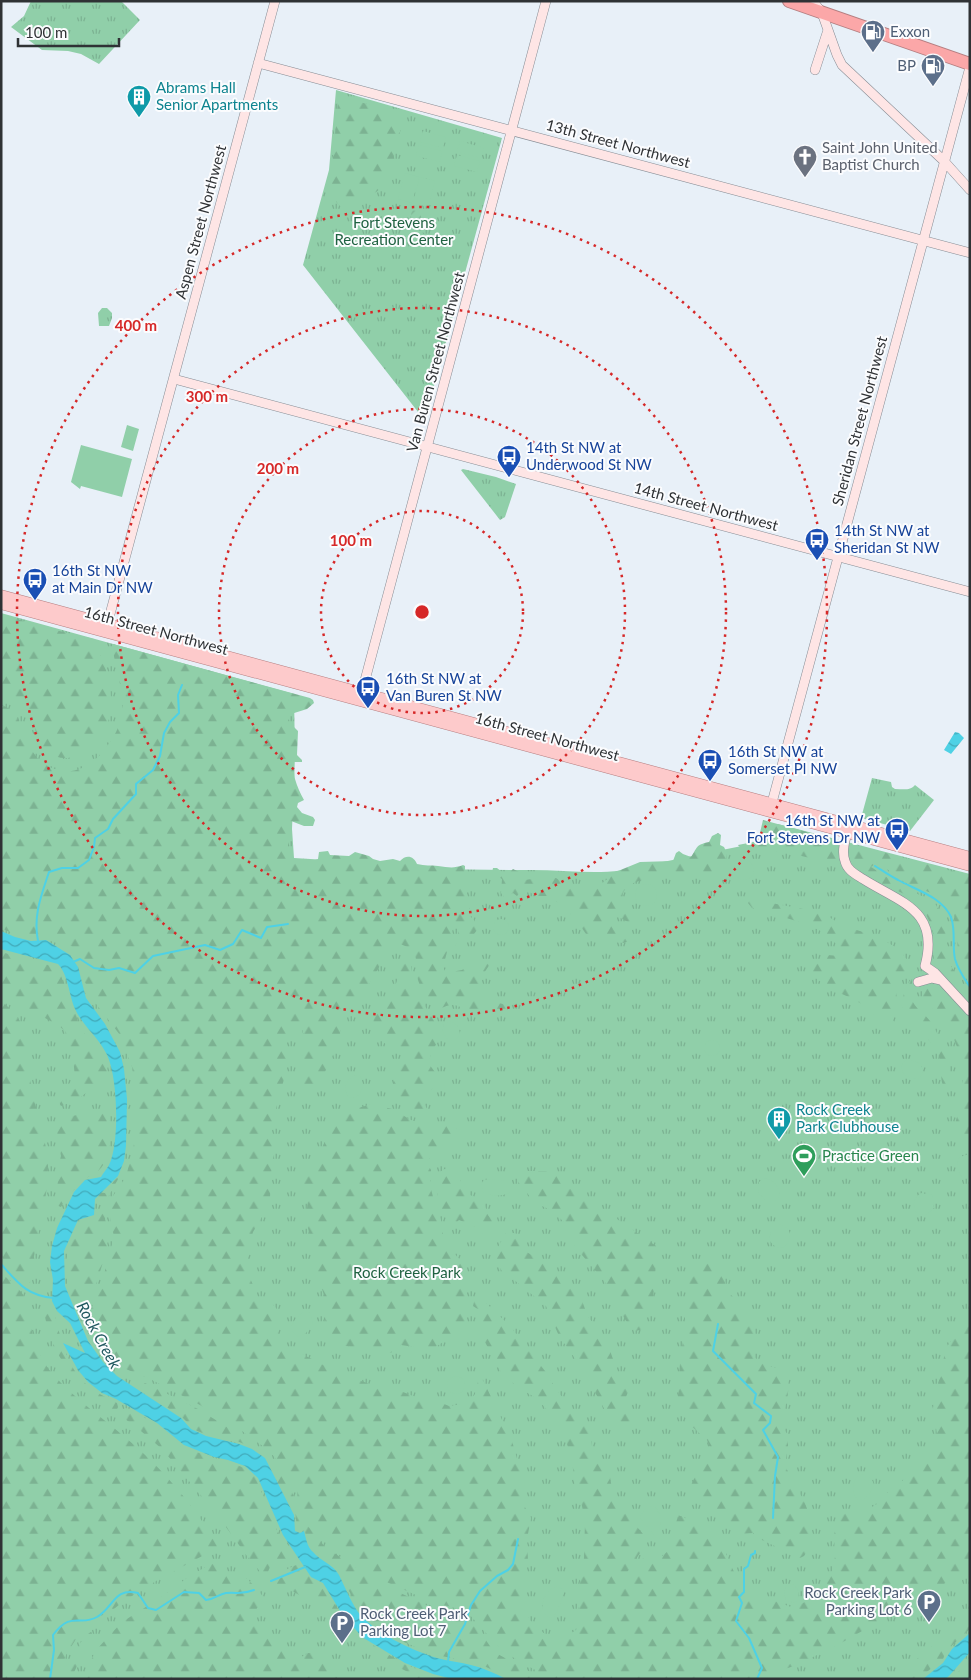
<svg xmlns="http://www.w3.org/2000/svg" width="971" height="1680" font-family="Lato,sans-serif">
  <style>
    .grass { fill: url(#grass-tufts) }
    .forest { fill: url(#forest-firs) }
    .garden { fill: url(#garden-furrows) }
    .pitch { fill: #90cfa9 }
    .water { fill: url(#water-waves) }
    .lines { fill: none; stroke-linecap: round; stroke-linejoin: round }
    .stream { stroke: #4ed1e5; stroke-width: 2 }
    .secondary-casing { stroke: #858c94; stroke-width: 10 }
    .primary-casing { stroke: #b47e80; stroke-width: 11 }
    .highway-casing { stroke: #b47e80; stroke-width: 14 }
    .secondary { stroke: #fee5e5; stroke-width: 9 }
    .primary { stroke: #fdcacb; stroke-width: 10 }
    .highway { stroke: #fba7a8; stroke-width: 12 }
    .ring { fill: none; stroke: #d62828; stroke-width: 2.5; stroke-dasharray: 2.5 5 }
    .labels { text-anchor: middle; stroke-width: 4; stroke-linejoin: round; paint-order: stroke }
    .service-label { font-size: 15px; fill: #4e5e75; stroke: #fbfcfe; text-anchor: start }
    .culture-label { font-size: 15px; fill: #0d838f; stroke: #fbfcfe; text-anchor: start }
    .street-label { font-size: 15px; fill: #2f3235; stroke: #fbfcfe }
    .worship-label { font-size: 15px; fill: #5b616d; stroke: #fbfcfe; text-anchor: start }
    .park-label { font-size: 15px; fill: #1f6241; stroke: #fbfcfe }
    .transit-label { font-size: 15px; fill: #164399; stroke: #fbfcfe; text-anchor: start }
    .leisure-label { font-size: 15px; fill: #27864d; stroke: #fbfcfe; text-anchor: start }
    .water-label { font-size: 16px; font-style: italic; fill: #215860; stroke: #fbfcfe }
    .centre { fill: #d62828; stroke: #fbfcfe; stroke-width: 2.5 }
    .ring-label { font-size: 15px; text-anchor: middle; font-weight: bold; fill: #d62828; stroke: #fbfcfe; stroke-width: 4; stroke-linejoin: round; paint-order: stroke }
  </style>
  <defs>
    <pattern id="grass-tufts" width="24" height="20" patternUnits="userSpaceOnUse" patternTransform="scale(1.25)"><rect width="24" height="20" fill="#90cfa9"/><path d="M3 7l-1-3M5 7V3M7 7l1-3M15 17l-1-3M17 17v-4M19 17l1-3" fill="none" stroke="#7cb292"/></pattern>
    <pattern id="forest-firs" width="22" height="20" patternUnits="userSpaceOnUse" patternTransform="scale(1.25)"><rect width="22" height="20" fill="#90cfa9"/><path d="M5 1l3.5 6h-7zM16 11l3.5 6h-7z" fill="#7cb292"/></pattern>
    <pattern id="garden-furrows" width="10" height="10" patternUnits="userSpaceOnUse" patternTransform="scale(1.25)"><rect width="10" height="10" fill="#90cfa9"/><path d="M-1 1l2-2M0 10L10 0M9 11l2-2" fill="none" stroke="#7cb292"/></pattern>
    <pattern id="water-waves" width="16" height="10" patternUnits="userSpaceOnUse" patternTransform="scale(1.25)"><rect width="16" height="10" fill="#4ed1e5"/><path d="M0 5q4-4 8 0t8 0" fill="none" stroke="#41aaba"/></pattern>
  </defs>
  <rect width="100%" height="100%" fill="#e8f0f8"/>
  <path class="grass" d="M31 1H121L140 20 99 64 81 54 68 51 42 50 11 27 24 16Z
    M336 90 502 138 426 415 422 417 303 265 329 170Z
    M102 308H107L112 313V318L109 326H99L98 313Z
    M463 469 496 477 516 484 505 517 500 520 461 470Z
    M1 613 294 694 295 756 292 829 294 858C337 860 381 865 424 868 460 870 495 870 531 870 572 870 608 877 648 865L772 840 778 824 970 874V1679H1Z
    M872 778 891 782 892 787 895 789C903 789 910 791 915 785L934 800 910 831 861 818Z"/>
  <path class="forest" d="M340 97 387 109 401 124 400 132 396 137C398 150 387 189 374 193 369 195 363 194 358 194L352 207 347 210 340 206 328 193 333 158 338 101Z
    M1 615 47 627 48 630 53 631 55 630 94 639C96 648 101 655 104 663 113 694 117 720 94 745 86 753 77 757 67 758 37 759 38 726 26 709 20 700 11 695 1 692Z
    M113 644 310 698 313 700 314 703 307 709 291 714 288 721 298 731 297 755 302 760V762H294L292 766C295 771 294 774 295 779 297 786 300 793 304 800L298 803 297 807 302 813 313 817 315 820 313 826H304L291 821 287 853 288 858 309 862 318 859 319 852 328 851 330 855 349 856 355 852 369 856 373 859 380 861 393 859 400 861C406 854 414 856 417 864 425 866 431 865 438 866 448 867 453 869 463 865L465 866V870L461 880 467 892 466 901 470 909 468 914 474 920 477 930 471 938 466 940 461 938 457 928 453 927 452 933C460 945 456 945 447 952L443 967 446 973 462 970 476 960 489 961 490 964 482 976 478 994 482 999 507 1005 508 1008C501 1014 477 1016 469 1012 464 1009 460 1006 454 1005 446 1004 442 1010 434 1008 428 1000 421 990 418 980 413 962 423 952 400 944L396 945 386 955 366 990 345 1007 342 1020 339 1042 316 1091 305 1092 299 1086 304 1036 302 1029 300 1027 292 1029 289 1033 287 1043V1068L270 1131V1141L274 1147V1152L271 1175 270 1198 266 1210 253 1232 248 1250V1274L254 1287V1295L259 1299 272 1304 276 1308 278 1314 277 1336 280 1344 289 1351 302 1354 335 1371 352 1378 376 1386 403 1392 418 1398 434 1400 449 1406 463 1404 470 1401 475 1394 478 1381 483 1380 512 1441 523 1480 520 1490V1498L531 1518 527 1539 528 1561 520 1598 521 1605 533 1625 545 1634 554 1637 561 1638 575 1631 587 1616 597 1609 619 1590 635 1570 646 1554 649 1553 662 1556C672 1548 683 1538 676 1523L678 1515 692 1521 724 1549 734 1572 756 1602 758 1604 775 1601 791 1607 800 1605 806 1601 824 1583 832 1571 835 1557 834 1535 840 1511 845 1509 861 1514 880 1502 887 1493 907 1477 921 1456 936 1445 938 1442 937 1434 933 1408 946 1348 956 1334 970 1324V1569L836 1646 794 1666 772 1673 762 1679H551L502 1651 470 1615 452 1607 434 1603 382 1580 329 1546 302 1511 298 1503 297 1490 294 1484 282 1465 267 1449 242 1431 200 1405 152 1380 114 1364 101 1355 98 1349 89 1340 87 1327 89 1315 103 1278 114 1237 110 1217 111 1205 113 1196 126 1177 134 1144 137 1099 132 1067 120 1035 97 1005 84 991 86 984 79 975 80 966 83 960 78 950 69 945 44 936 28 938 16 935 1 928V705C31 712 17 767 66 771 79 772 91 764 100 755 137 713 119 692 112 645Z
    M763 820 836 840 838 863 834 865C813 859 784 850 763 850 755 850 744 853 738 845L758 841Z
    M718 833 721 835 720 845 724 847 727 853 726 867C712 883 695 873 678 873 672 873 667 876 662 877 647 880 618 880 623 903 629 911 641 911 646 920 637 933 617 914 607 911L605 915 614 930 630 936V941L623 943 609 941 586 934 575 918 556 901 547 896H537L523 889 517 896 513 893 505 898 501 893 502 879 492 873 493 868H497L503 873 508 874 513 869 521 873 525 880 544 877 556 878 574 889 589 890 601 884 618 871 640 862 673 861 676 853 679 851 683 854 691 857C698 847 695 845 709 842L712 836Z
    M849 843 970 876V979L959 958 954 914 948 904 941 897 904 882 879 863H876L871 867 891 880 931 901 936 905 945 922 946 939 951 966 970 997V1003L934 964C933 957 935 949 935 941 934 932 929 920 925 912 909 886 865 886 849 861 845 856 848 849 849 843Z
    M750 899 819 912C828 915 834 921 843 925 865 934 901 940 910 967 909 973 905 975 901 981 894 990 897 1003 899 1014L892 1015V1018L897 1028C883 1028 876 1015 866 1007 853 997 833 992 821 982 814 977 807 968 811 959H821L827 955 840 956C840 925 774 917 752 908L748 903Z
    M1 952 59 968 69 1003 75 1010 78 1022 83 1032 99 1049 108 1063 106 1078 101 1086H96L76 1100 61 1106 58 1101 68 1093 69 1084 75 1078 73 1057 68 1044 66 1032 58 1025 45 1018H34L1 987Z
    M406 955C413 960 411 972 413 981 416 999 440 1022 439 1038 439 1042 436 1044 434 1048 431 1052 430 1058 429 1063 431 1069 440 1075 438 1082 435 1095 413 1087 429 1112L426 1115 412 1113 394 1101C388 1084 402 1070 402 1054 379 1042 363 1029 381 1003 385 998 391 994 394 988 400 977 400 965 406 955Z
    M912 978C913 985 909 993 912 1000 915 1008 925 1014 930 1021 940 1036 957 1073 948 1090 937 1085 944 1069 940 1059 936 1049 923 1031 915 1024 912 1022 908 1020 906 1018 897 1009 905 985 912 978Z
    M930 984 939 986 943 989 970 1019V1137L961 1135 954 1130C955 1120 960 1111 961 1100 965 1075 961 1048 947 1026 939 1016 930 1006 923 996L924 988Z
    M1 1001C6 1005 11 1009 15 1014 31 1034 27 1061 31 1084 35 1111 47 1138 48 1166 48 1206 34 1243 30 1283 26 1282 7 1265 4 1261 3 1259 3 1256 1 1254Z
    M372 1104 392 1109 411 1120 420 1123H440L462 1130 461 1134 451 1142 443 1152 430 1158 427 1163 431 1170 430 1185 435 1205 441 1220V1227L445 1241 458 1258 463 1260 465 1263 460 1279 467 1289 464 1308 466 1327 454 1342H443L434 1348 428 1349 401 1345C397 1348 394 1353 388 1353 382 1353 375 1350 369 1349 354 1346 335 1349 326 1334L324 1295 318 1277 315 1256 306 1220 308 1198 307 1194 300 1189 298 1185C300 1174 309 1173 315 1165L332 1125 341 1112 345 1109 358 1108Z
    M89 1112 109 1114C111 1131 112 1159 98 1171 94 1174 89 1176 85 1179 76 1187 67 1197 61 1207L56 1205 59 1164 61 1156 57 1132V1124L64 1118Z
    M444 1169 459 1173 461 1183 468 1190 470 1195 481 1200 484 1203 488 1215 498 1225 492 1239 486 1238 478 1228 459 1220 454 1225 449 1223C441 1210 428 1180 444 1169Z
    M526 1171H545L555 1173 572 1190 588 1199 656 1246 657 1251 653 1299 646 1312 645 1326 643 1329 636 1331 628 1324 615 1303 606 1283 576 1248 564 1222 551 1210 535 1203 519 1183 517 1179 518 1175Z
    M121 1174 109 1195 105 1219 108 1231 107 1249 95 1288 82 1320C65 1295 62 1263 72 1234 74 1229 75 1223 79 1220 91 1213 98 1223 102 1204L96 1196 97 1192 105 1193 113 1182Z
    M506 1233H513L521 1235C524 1241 521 1246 525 1251L550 1266 560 1279 574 1287 581 1298 588 1317 605 1337 617 1370 628 1386 629 1390 625 1399V1408L633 1421V1425L629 1435H627L614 1426 579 1364 559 1336 546 1306 513 1279 505 1276 503 1273 490 1250 498 1247Z
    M709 1255H713C726 1265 721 1285 733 1297L730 1311 732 1313 738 1308 741 1309C749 1316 757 1331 756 1343 755 1350 752 1353 756 1359 764 1366 772 1366 781 1370 797 1376 783 1412 781 1425L788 1435V1446L785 1466 805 1503 811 1520 808 1550 804 1556 800 1558 762 1540 753 1533 741 1534 734 1532 691 1493C687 1482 707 1464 711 1451L707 1440 688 1423 678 1401 680 1362 685 1326V1305L693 1264 695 1261Z
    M1 1274C9 1278 23 1293 28 1301 30 1305 28 1311 29 1316 31 1333 40 1359 51 1372 75 1400 106 1420 133 1444 157 1465 179 1489 197 1514 204 1525 213 1534 218 1546L217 1548 156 1581 124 1601 110 1612 79 1625 78 1629 81 1631 66 1655 57 1679H1Z
    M478 1297 485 1302 509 1325 545 1371 558 1392 577 1415 591 1435 592 1447 597 1459 609 1471 612 1489 628 1517 645 1536 647 1543 646 1546C638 1554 633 1565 625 1575 617 1585 593 1611 579 1611L577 1599 584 1558 585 1522 582 1506 575 1485 572 1461 565 1437 556 1420 541 1403 536 1398 516 1386 501 1372 478 1329 477 1322 479 1310 473 1306 475 1298Z
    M41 1303H51C60 1331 64 1365 87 1385 96 1393 108 1398 117 1403L118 1407 116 1412H112C86 1393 63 1370 52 1340 47 1328 45 1315 41 1303Z
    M145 1383 198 1409 227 1427 265 1454 276 1465 284 1479 290 1485 293 1495 294 1504 299 1515 325 1547 354 1566 368 1578 437 1610 456 1614 467 1619 481 1633 494 1652 543 1679H511L482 1665 433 1654 399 1640 381 1629 360 1610 345 1584 340 1571 313 1550 304 1530 301 1532 297 1530 295 1509 277 1482 270 1462 260 1451 237 1441 210 1436 195 1430 183 1418 150 1396 140 1392V1387Z
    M125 1408 132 1410 161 1428 181 1447 242 1467 251 1472 255 1476 278 1533 281 1538 294 1551 297 1558 270 1567 267 1574 263 1575 247 1556 215 1512 162 1449 135 1426 122 1417Z
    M212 1563C222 1573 230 1570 242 1576 252 1581 259 1592 266 1600L262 1605 257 1608C255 1614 254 1621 258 1627 260 1631 264 1631 268 1634 279 1641 285 1653 298 1659L308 1653H319L338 1679H81L97 1649 122 1622 157 1600 187 1578Z
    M298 1564H302L311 1579 323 1584 333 1602 350 1625 360 1637 404 1664 432 1675 449 1679H415L416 1676 400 1668 351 1634 328 1612 294 1592 287 1589 274 1587 272 1584 271 1581 279 1573Z
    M970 1623V1629L947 1650 943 1659 918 1679H895L900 1673 910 1670 921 1653Z
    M91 1632 92 1633 90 1642 82 1655 71 1679H64C65 1667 82 1636 91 1632Z
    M970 1662V1679H949Z"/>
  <path class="garden" d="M412 210 421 212V220L426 225 424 233C413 229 409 221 412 210Z"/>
  <path class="pitch" d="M423 131 446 137 443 148 420 142Z
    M460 141 484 148 481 158 457 152Z
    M419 145 442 151 440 162 416 156Z
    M457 155 480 161 477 172 454 166Z
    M405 173 419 177 412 203 398 199Z
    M420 177 435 181 428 207 413 203Z
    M127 425 139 429 133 451 121 447Z
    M81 445 132 459 122 497 81 486 80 489 71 482Z
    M734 870a10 10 0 1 1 20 0a10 10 0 1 1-20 0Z
    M635 895a11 11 0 1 1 22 0a11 11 0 1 1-22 0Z
    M493 927a8 8 0 1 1 16 0a8 8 0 1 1-16 0Z
    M450 1021C457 1024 460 1028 460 1035L455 1040H448L442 1031 444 1024Z
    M704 1048a8 8 0 1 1 16 0a8 8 0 1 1-16 0Z
    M908 1059 921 1064 923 1071 920 1078C907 1082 893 1067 908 1059Z
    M356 1075 360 1076C366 1086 361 1100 348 1097 343 1089 346 1079 356 1075Z
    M969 1154 970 1177H962C957 1172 956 1163 960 1157Z
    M804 1165C811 1170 812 1174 812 1183L807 1186 798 1183 793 1171 798 1167Z
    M764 1178C774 1180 779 1186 780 1196L774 1202H767L758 1192 759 1182Z
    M489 1179 507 1181 511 1183V1192C501 1197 492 1197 483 1192L481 1184 484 1180Z
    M921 1193 932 1195 934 1208 926 1215 917 1214C912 1206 913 1198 921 1193Z
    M779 1224C793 1227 793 1240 783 1248 776 1248 772 1245 769 1239L771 1232Z
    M304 1312 310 1313 313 1323 306 1333 298 1337 291 1330C292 1322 297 1316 304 1312Z
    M447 1385a9 9 0 1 1 18 0a9 9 0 1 1-18 0Z
    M859 1475C867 1474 872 1477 874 1485L869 1495 861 1500 857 1499C851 1492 852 1481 859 1475Z
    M650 1506 655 1507 660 1514 661 1530 660 1533 654 1535 640 1518 644 1509Z
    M791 1583C798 1587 801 1594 797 1601L794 1603 786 1600 784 1593 786 1586Z
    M557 1586 564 1590C564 1595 557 1613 553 1618L548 1617 542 1611C542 1599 546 1590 557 1586Z"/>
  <path class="water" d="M955 732 959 733 964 738 951 754 944 750Z
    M1 931 15 937 31 941 46 940 70 955 78 967 86 998 105 1024 120 1052 124 1069 127 1099 126 1146 124 1161 118 1176 95 1199 94 1215 78 1220 64 1251 65 1286 88 1341 103 1362 117 1376 181 1418 191 1429 206 1436 239 1444 252 1449 265 1458 294 1515 295 1531 300 1533 304 1531C306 1538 307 1547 313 1552 320 1561 333 1564 339 1575 345 1587 350 1600 358 1612 375 1633 411 1650 437 1658 448 1661 459 1662 471 1665 483 1668 495 1673 506 1679H452L433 1674 405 1663 362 1637 342 1614 323 1583 311 1577 283 1535 258 1478 245 1466 228 1460 214 1457 184 1445 157 1423 116 1399 102 1393 88 1382 78 1370 63 1343 85 1353 70 1323 57 1311 52 1301 53 1280 50 1262 52 1246 57 1228 74 1192 85 1180 101 1177C103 1173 107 1169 109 1165 120 1143 118 1074 106 1053 98 1037 83 1026 75 1009 69 995 68 974 58 964L1 949Z
    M970 1633V1652L949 1676 945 1679H923L943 1663 952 1649Z"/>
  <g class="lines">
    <path class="stream" d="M875 866C883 871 890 876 898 880 916 890 942 897 951 917 956 931 952 946 955 959 958 970 964 978 970 987
      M38 941C33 916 41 896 49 872L62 868H78L89 860 94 847 95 838 108 829 113 819 136 794V784L153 770 160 756 164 733 170 722 179 713 178 695 182 685
      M73 962 80 959 94 968 109 970 119 968 135 973 153 956 205 945 220 950 233 944 242 930 261 938 267 927 288 924
      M1 1264C18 1283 27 1296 54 1298
      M718 1324 713 1351 756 1394 754 1403 771 1416 770 1423 763 1430 778 1457 775 1476 773 1518
      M755 1551V1553L751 1555 748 1566 744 1569V1592L739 1597 742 1603 736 1621 749 1638 762 1668 757 1679
      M271 1581 305 1567
      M448 1662 449 1652 465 1624 471 1605 480 1591 497 1576 508 1570 513 1564 518 1539
      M50 1679 54 1650 53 1635C72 1610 79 1627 97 1617 114 1607 114 1587 138 1593L148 1608 156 1610 184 1592 199 1593 206 1600C216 1599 219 1594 226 1593 238 1592 241 1595 254 1590"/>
    <defs>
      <path id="secondary" d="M813 1 822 13 837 55 842 65 944 161 970 190
        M258 63 970 253
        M815 70 828 30
        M174 379 970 592
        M106 629 275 1
        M360 699 546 1
        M770 810 970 67
        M849 827C846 837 841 850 845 861 847 870 855 874 863 879 901 903 940 910 925 966L935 973 970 1011
        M918 982 932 978 941 980"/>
      <path id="primary" d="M1 595 970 857
        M1 604 970 866"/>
      <path id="highway" d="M789 1 970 64"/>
    </defs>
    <use href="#secondary" class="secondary-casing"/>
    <use href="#primary" class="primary-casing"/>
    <use href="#highway" class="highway-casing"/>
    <use href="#secondary" class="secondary"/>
    <use href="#primary" class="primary"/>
    <use href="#highway" class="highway"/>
  </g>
  <g class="ring">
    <circle cx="422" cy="612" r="101"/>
    <circle cx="422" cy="612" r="203"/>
    <circle cx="422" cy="612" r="304"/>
    <circle cx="422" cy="612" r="405"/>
  </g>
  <defs>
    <symbol id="fuel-pin" viewBox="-11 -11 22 30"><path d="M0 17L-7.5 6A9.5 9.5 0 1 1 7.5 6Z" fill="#5c6f8a" stroke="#fbfcfe"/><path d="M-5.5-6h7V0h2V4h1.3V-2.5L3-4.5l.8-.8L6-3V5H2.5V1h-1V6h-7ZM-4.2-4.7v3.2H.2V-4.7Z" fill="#fff"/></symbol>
    <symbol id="building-pin" viewBox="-11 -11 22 30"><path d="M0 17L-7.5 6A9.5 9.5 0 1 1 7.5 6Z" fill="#0f9aa8" stroke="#fbfcfe"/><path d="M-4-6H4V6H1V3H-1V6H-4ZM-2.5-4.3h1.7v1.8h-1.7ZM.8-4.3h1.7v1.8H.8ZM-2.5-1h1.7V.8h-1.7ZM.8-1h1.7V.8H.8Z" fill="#fff"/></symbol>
    <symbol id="church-pin" viewBox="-11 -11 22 30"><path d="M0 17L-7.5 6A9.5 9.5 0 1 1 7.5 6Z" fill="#6b7280" stroke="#fbfcfe"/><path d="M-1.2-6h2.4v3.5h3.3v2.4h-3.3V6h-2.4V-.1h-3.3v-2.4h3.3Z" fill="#fff"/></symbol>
    <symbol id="bus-pin" viewBox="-11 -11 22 30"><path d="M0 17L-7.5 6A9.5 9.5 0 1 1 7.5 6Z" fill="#1a4fb4" stroke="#fbfcfe"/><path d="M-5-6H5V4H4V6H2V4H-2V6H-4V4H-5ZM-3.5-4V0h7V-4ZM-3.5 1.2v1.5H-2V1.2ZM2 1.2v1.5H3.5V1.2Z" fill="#fff"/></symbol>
    <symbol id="stadium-pin" viewBox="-11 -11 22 30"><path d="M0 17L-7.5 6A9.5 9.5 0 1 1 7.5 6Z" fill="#2e9e5b" stroke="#fbfcfe"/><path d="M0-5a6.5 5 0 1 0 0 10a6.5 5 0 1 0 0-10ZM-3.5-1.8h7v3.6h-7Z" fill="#fff"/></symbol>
    <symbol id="parking-pin" viewBox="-11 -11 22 30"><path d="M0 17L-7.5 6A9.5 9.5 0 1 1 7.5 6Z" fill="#5c6f8a" stroke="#fbfcfe"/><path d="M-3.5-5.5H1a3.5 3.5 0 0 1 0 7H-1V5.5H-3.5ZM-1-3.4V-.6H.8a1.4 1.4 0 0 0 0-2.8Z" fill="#fff"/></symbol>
  </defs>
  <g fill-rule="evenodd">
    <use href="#fuel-pin" x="859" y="18" width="28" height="38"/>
    <use href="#fuel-pin" x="919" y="52" width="28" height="38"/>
    <use href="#building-pin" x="125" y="83" width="28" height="38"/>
    <use href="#church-pin" x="791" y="143" width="28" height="38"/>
    <use href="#bus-pin" x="495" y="443" width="28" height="38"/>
    <use href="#bus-pin" x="803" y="526" width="28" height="38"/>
    <use href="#bus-pin" x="21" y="566" width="28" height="38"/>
    <use href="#bus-pin" x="354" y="674" width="28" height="38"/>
    <use href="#bus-pin" x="696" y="747" width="28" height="38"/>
    <use href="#bus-pin" x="883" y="816" width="28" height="38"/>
    <use href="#building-pin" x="765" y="1105" width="28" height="38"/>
    <use href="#stadium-pin" x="790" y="1142" width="28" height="38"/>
    <use href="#parking-pin" x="915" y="1588" width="28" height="38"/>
    <use href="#parking-pin" x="328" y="1609" width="28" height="38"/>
  </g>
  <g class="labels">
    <g class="service-label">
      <text x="890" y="37">Exxon</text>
      <text x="916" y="71" text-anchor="end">BP</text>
      <text x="912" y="1598" text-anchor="end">Rock Creek Park<tspan x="912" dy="17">Parking Lot 6</tspan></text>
      <text x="360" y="1619">Rock Creek Park<tspan x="360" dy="17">Parking Lot 7</tspan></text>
    </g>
    <g class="culture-label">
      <text x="156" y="93">Abrams Hall<tspan x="156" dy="17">Senior Apartments</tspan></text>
      <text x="796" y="1115">Rock Creek<tspan x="796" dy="17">Park Clubhouse</tspan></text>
    </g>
    <g class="street-label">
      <text transform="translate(618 144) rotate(15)" y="5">13th Street Northwest</text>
      <text transform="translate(201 222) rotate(-75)" y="5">Aspen Street Northwest</text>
      <text transform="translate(436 362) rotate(-75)" y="5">Van Buren Street Northwest</text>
      <text transform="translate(860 421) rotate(-75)" y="5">Sheridan Street Northwest</text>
      <text transform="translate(706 507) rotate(15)" y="5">14th Street Northwest</text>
      <text transform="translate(156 631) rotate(15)" y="5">16th Street Northwest</text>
      <text transform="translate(547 737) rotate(15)" y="5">16th Street Northwest</text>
    </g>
    <g class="worship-label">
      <text x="822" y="153">Saint John United<tspan x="822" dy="17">Baptist Church</tspan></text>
    </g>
    <g class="park-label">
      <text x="394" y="228">Fort Stevens<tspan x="394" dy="17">Recreation Center</tspan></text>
      <text x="407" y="1278">Rock Creek Park</text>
    </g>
    <g class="transit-label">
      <text x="526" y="453">14th St NW at<tspan x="526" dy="17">Underwood St NW</tspan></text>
      <text x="834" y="536">14th St NW at<tspan x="834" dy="17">Sheridan St NW</tspan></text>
      <text x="52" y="576">16th St NW<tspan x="52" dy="17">at Main Dr NW</tspan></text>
      <text x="386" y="684">16th St NW at<tspan x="386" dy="17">Van Buren St NW</tspan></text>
      <text x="728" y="757">16th St NW at<tspan x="728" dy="17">Somerset Pl NW</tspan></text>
      <text x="880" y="826" text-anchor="end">16th St NW at<tspan x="880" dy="17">Fort Stevens Dr NW</tspan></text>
    </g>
    <g class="leisure-label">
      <text x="822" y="1161">Practice Green</text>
    </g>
    <g class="water-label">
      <text transform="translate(99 1335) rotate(61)" y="6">Rock Creek</text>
    </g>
  </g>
  <circle cx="422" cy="612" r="8" class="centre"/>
  <g class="ring-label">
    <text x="136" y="331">400 m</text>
    <text x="207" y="402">300 m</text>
    <text x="278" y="474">200 m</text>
    <text x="351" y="546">100 m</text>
  </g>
  <rect width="971" height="1680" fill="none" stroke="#2f3235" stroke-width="5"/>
  <path d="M18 38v8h101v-8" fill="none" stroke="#2f3235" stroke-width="2.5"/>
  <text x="25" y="38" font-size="15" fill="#2f3235" stroke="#fbfcfe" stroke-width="4" paint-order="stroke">100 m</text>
</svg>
